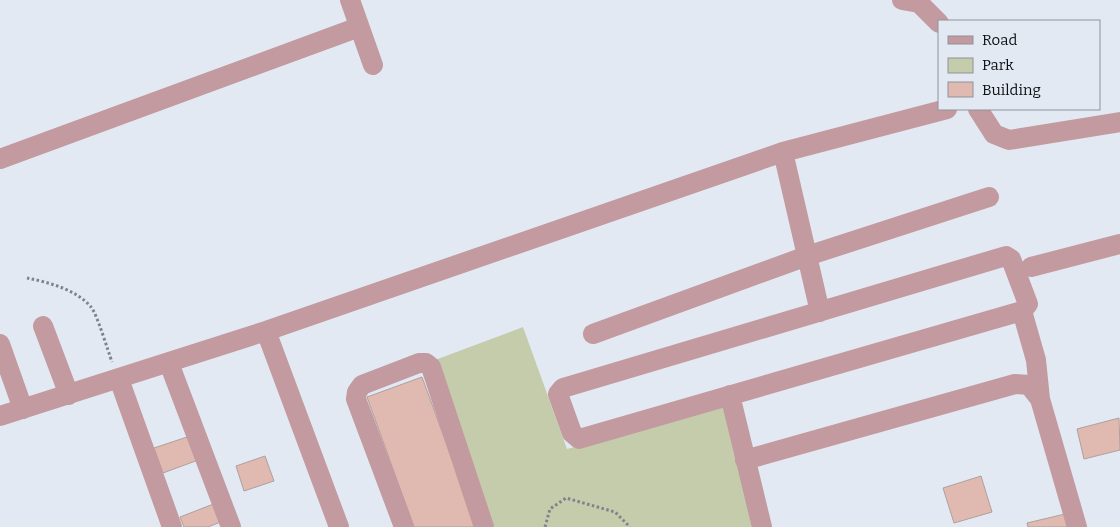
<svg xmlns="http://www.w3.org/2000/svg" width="1120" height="527" font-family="Bitter,serif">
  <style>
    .green { fill: #c5ccac }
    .building { fill: #e0bab0; stroke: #ada09d }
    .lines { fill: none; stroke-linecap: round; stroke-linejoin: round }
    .path { stroke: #7f838a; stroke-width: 3; stroke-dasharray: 2.5 2.5; stroke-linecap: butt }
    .minor { stroke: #c29a9f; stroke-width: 20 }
  </style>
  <rect width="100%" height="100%" fill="#e3e9f3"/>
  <path class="green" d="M523 327 567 449 724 407 752 527H493L435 360Z"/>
  <path class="building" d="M422 377 477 527H414L367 397Z
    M1119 418 1120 450 1084 459 1077 429Z
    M193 435 201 459 163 473 154 448Z
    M265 456 274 481 244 491 236 466Z
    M981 476 992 512 954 523 943 488Z
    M216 503 223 521 208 527H184L180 517Z
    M1065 514 1068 527H1028L1027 523Z"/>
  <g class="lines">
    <path class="path" d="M27 278C48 282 77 290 91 307 97 314 108 351 112 362
      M545 527 550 509 566 498 615 512 630 527"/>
    <path class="minor" d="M350 0 373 65
      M902 0 919 3 939 23
      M978 109 994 134 1009 140 1120 122
      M783 152 820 312
      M0 159 359 27
      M1031 267 1120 244
      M1022 311 1028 304 1011 259 1006 256 563 388 558 394 572 433 579 439 1022 311 1036 360 1040 399
      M43 326 69 395
      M266 331 339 527
      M593 334 807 256 989 197
      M0 344 23 409
      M169 363 231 527
      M119 379 172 527
      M730 395 762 527
      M0 416 266 331 783 152 947 109
      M745 460 1015 384 1029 385 1040 399 1077 527
      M404 527 356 399 357 392 362 385 419 363H426L431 367 484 527"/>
  </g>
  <rect x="938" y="20" width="162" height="90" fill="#e3e9f3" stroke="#8e9299"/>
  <rect x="948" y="36" width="25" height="8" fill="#c29a9f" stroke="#8e9299"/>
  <text x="982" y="45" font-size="15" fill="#0e1013">Road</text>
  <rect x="948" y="58" width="25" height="15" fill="#c5ccac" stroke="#8e9299"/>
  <text x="982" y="70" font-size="15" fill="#0e1013">Park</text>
  <rect x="948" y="82" width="25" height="15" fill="#e0bab0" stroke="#8e9299"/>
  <text x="982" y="95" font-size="15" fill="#0e1013">Building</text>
</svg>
